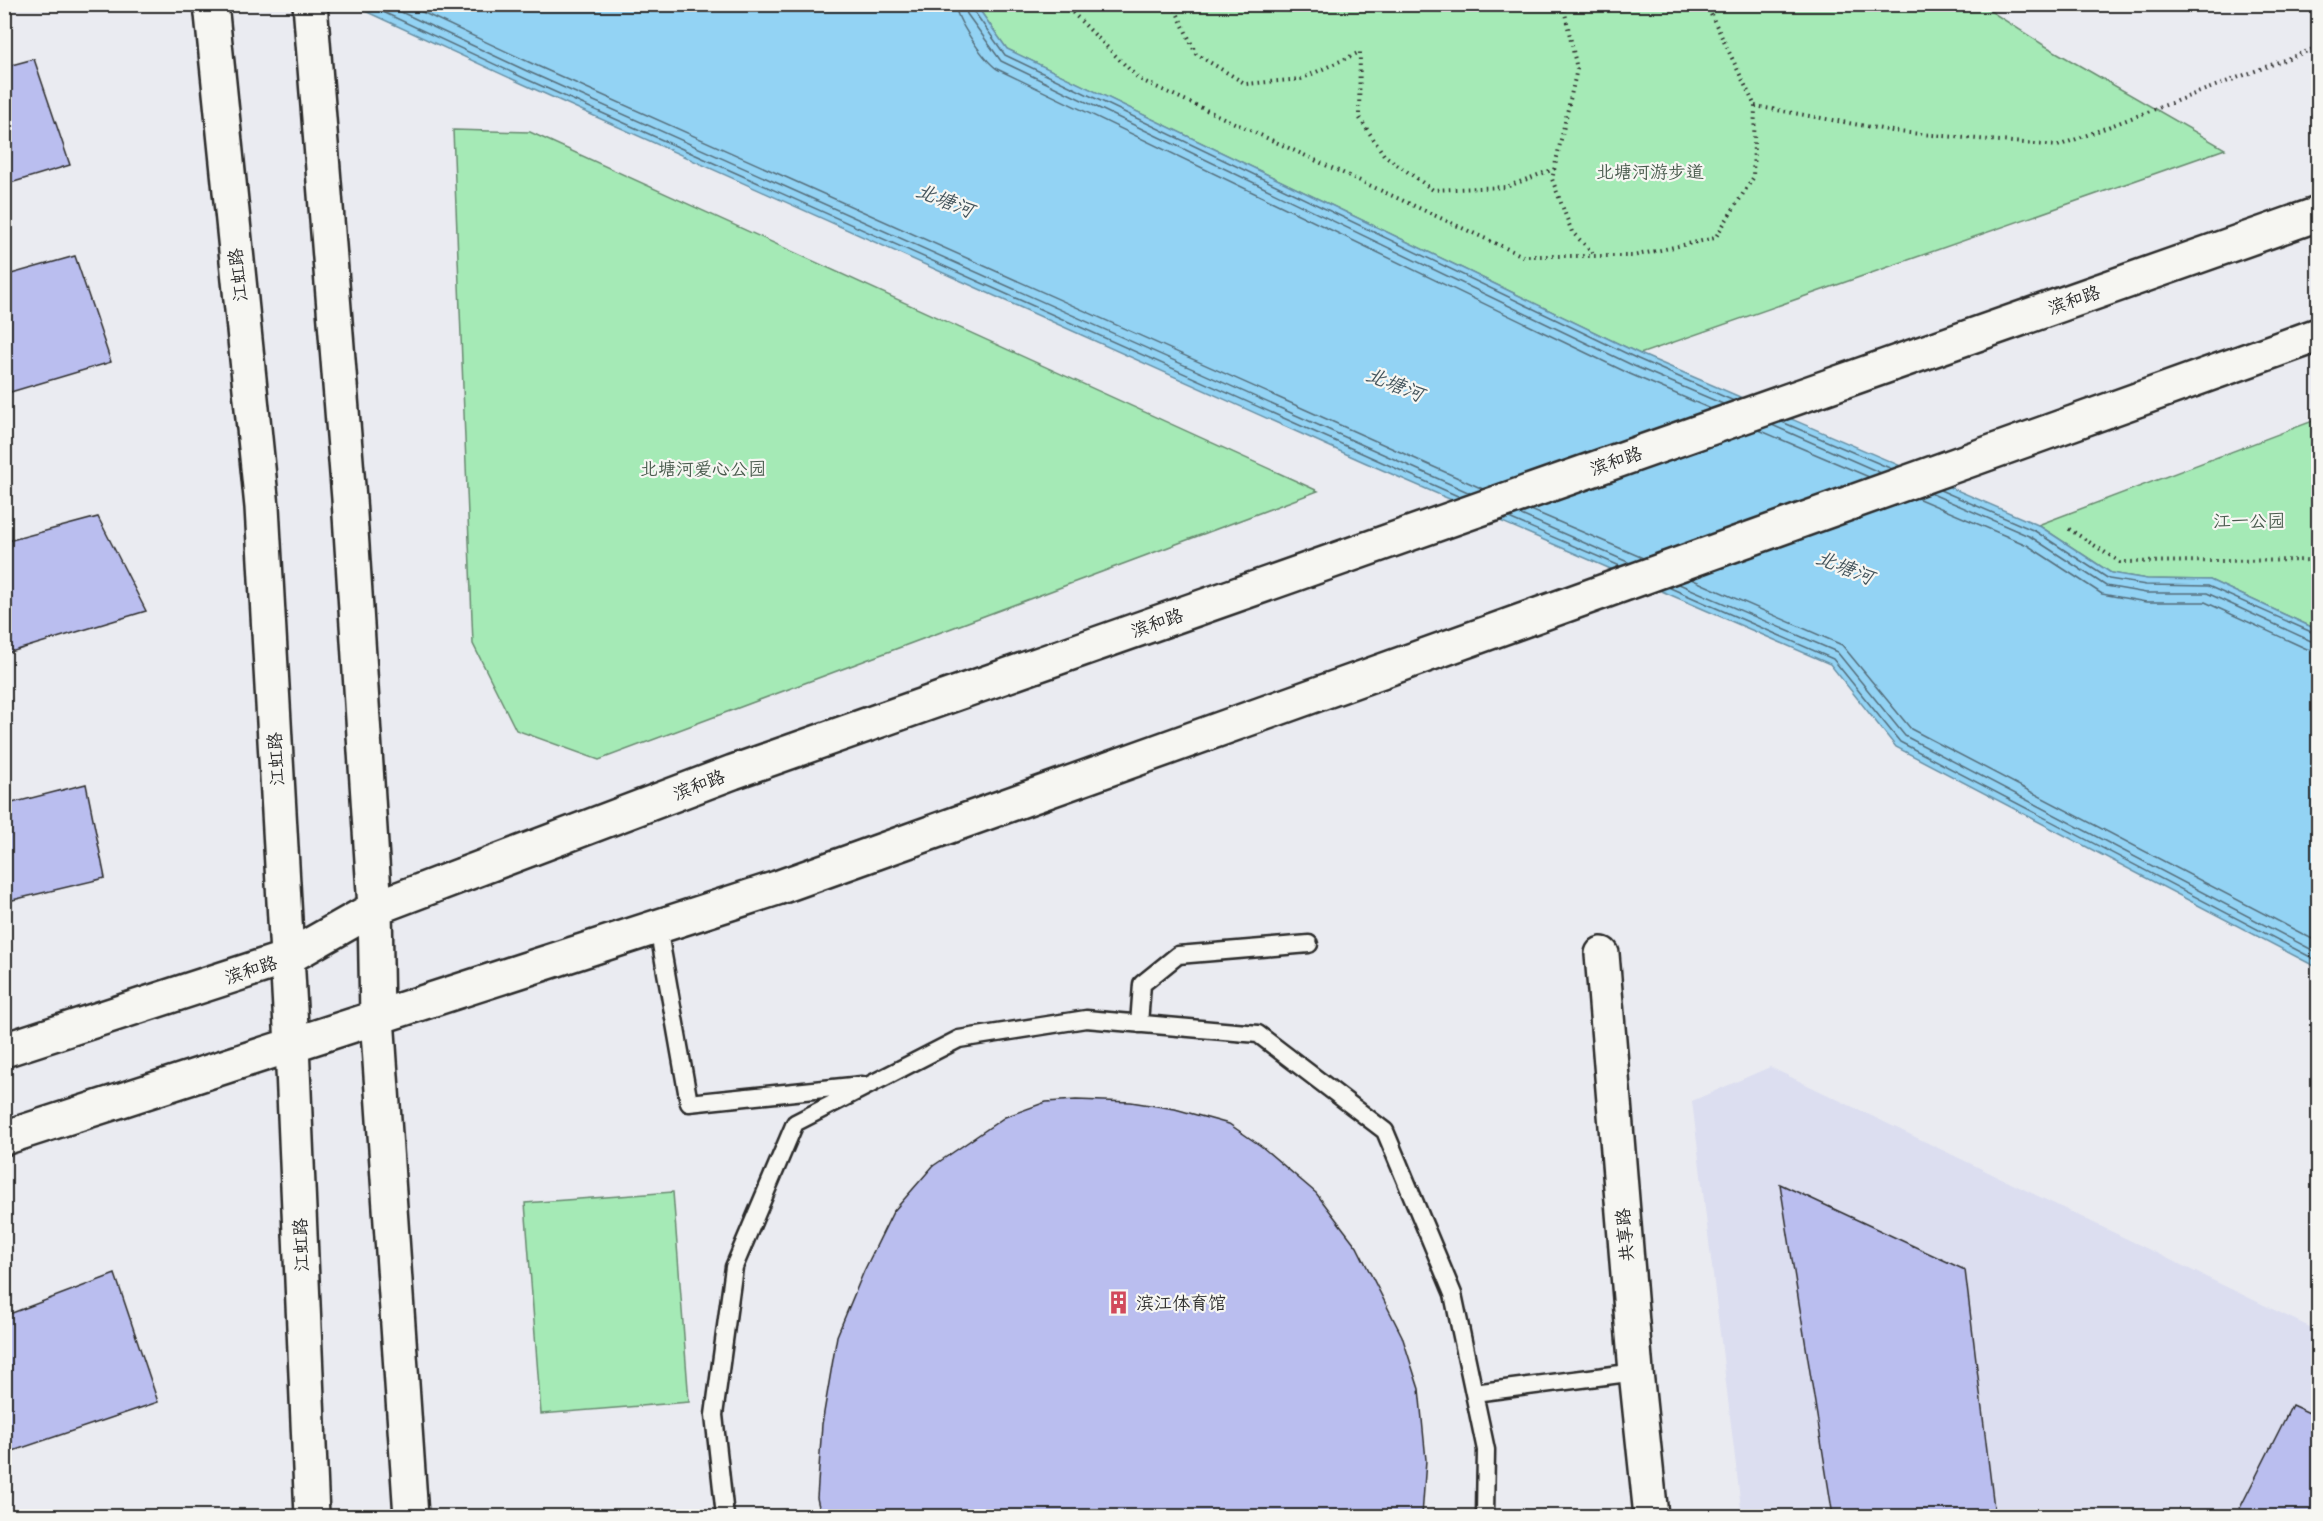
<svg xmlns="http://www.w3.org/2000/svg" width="2323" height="1521" font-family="'Gochi Hand','LXGW WenKai TC',sans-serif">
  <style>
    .built { fill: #dcdef0 }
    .green { fill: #a5eab6; stroke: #688a70; stroke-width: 1.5 }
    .water { fill: #93d3f4; stroke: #6990a4; stroke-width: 1.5 }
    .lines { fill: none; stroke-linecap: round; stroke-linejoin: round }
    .shore { stroke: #556e7b; stroke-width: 1.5 }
    .building { fill: #babeef; stroke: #2b2b2b; stroke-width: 1.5 }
    .service-casing { stroke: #2b2b2b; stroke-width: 21 }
    .minor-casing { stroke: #2b2b2b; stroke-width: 38 }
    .secondary-casing { stroke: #2b2b2b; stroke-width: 38 }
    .path { stroke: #2b2b2b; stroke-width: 4; stroke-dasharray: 1.5 4.5; stroke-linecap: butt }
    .service { stroke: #f6f6f2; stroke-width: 16 }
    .minor { stroke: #f6f6f2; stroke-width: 33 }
    .secondary { stroke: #f6f6f2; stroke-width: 33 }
    .labels { text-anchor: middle; stroke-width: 4.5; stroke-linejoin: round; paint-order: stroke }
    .park-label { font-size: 18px; fill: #4a5b4e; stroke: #f6f6f2 }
    .street-label { font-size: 18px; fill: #2b2b2b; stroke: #f6f6f2 }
    .poi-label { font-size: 18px; fill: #2b2b2b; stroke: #f6f6f2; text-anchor: start }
    .water-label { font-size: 20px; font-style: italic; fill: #45555d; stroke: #f6f6f2 }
  </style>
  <rect width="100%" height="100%" fill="#eaebf1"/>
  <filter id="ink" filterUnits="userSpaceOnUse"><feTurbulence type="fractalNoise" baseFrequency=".0167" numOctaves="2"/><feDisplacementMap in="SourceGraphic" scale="12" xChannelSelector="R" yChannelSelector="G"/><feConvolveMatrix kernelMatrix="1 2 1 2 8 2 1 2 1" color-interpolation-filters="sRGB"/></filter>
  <g filter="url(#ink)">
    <path class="built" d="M1770 1067 2318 1331V1516H1742L1692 1101Z"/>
    <path class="green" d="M976 5H1981L2042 44 2225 149 1640 354 1007 49Z
      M453 130 530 132 1318 491 599 760 516 730 473 644Z
      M2318 419V630L2210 580 2147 579 2111 573 2038 525Z
      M673 1192 689 1402 541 1414 525 1203Z"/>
    <path class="water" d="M352 5H976L1007 49 1640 354 2038 525 2111 573 2147 579 2210 580 2318 630V968L1896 747 1830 664 1364 462 523 84Z"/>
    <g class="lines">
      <path class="shore" d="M366 4 526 79 1460 497
        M384 4 529 72 1470 493
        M405 4 533 64 1483 489
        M955 4C956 20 984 60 997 69L1630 374 1711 409
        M964 4 967 14 1001 61 1634 366 1723 404
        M972 4 973 10 1005 55 1638 359 1734 401
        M1782 422 1892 469
        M1772 425 1881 473
        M1759 430 1869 477
        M1940 490 2035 531 2109 579 2146 585 2208 586 2318 635
        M1930 493 2031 537 2106 586 2146 593H2207L2311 641 2318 642
        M1917 498 2027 545 2102 594 2146 602H2205L2307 649 2318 651
        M1531 510 1643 558
        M1519 514 1630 563
        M1509 518 1620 566
        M1691 579 1842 645 1911 729 2318 942
        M1679 584 1837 652 1905 736 2318 953
        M1668 587 1833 659 1900 742 2318 961"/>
    </g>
    <path class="building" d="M34 59 70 165 4 185V67Z
      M75 256 111 362 4 394V276Z
      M98 517 146 611 4 654V542Z
      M86 784 105 878 4 902V805Z
      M1076 1100 1131 1102 1175 1109 1229 1124 1261 1146 1316 1193 1357 1247 1402 1336 1419 1389 1426 1460 1422 1516H821L817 1498 822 1424 837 1336 864 1271 893 1212 933 1166 1005 1117 1046 1102Z
      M1780 1184 1965 1270 1995 1516H1833Z
      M115 1274 158 1402 4 1454V1316Z
      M2292 1405 2318 1417V1516H2236Z"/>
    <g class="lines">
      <defs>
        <path id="service" d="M658 927 689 1103 862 1085
          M1139 1024 1142 984 1178 955 1309 944
          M1474 1393 1636 1372
          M725 1516 714 1415 734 1267 795 1123 959 1039 1086 1019 1258 1034 1385 1131 1453 1294 1486 1450 1485 1516"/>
        <path id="minor" d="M1602 954 1636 1372 1651 1516"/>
        <path id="secondary" d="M211 4 262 507 292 1045 312 1516
          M310 4 349 499 375 908 377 1017 411 1516
          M4 1050 287 958 375 908 733 772 2318 214
          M4 1138 777 888 2318 335"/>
      </defs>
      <use href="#service" class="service-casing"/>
      <use href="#minor" class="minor-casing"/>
      <use href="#secondary" class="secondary-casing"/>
      <path class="path" d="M1064 4 1139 79 1523 256H1633L1715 238 1753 178 1755 106 1706 4
        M1173 4 1196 54 1246 84 1301 79 1360 52 1359 117 1384 155 1433 190 1506 187 1554 169
        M1563 4 1577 69 1552 179 1572 232 1596 256
        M1755 106 1898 132 2058 146 2318 47
        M2318 465 2316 467 2318 480
        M2069 529 2120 562 2318 560"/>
      <use href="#service" class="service"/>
      <use href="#minor" class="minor"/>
      <use href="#secondary" class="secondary"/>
    </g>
  </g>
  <defs>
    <symbol id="building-bare" viewBox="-9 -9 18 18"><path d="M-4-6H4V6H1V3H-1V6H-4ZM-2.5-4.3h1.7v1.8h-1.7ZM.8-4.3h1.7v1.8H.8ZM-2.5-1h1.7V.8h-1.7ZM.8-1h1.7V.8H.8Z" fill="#d1495b" stroke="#f6f6f2" stroke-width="2.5" paint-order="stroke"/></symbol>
  </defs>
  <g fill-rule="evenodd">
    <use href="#building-bare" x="1102" y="1286" width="33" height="33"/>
  </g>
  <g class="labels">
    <g class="park-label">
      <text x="1650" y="178">北塘河游步道</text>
      <text x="703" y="475">北塘河爱心公园</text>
      <text x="2249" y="527">江一公园</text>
    </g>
    <g class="street-label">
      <text transform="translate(238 275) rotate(-96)" y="6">江虹路</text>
      <text transform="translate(2074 300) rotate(-19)" y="6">滨和路</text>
      <text transform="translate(1616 461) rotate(-19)" y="6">滨和路</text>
      <text transform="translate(1157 623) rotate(-19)" y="6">滨和路</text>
      <text transform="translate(276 759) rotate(-93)" y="6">江虹路</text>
      <text transform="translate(699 785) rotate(-21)" y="6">滨和路</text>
      <text transform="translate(251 970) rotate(-18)" y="6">滨和路</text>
      <text transform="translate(1625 1235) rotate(-95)" y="6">共享路</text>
      <text transform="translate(301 1245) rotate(-92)" y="6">江虹路</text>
    </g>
    <g class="poi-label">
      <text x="1136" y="1309">滨江体育馆</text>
    </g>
    <g class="water-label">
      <text transform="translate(945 200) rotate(22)" y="7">北塘河</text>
      <text transform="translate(1395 384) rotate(22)" y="7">北塘河</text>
      <text transform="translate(1845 567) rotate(22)" y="7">北塘河</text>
    </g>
  </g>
  <rect width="2323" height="1521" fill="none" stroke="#f6f6f2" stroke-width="24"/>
  <rect x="12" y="12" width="2299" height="1497" fill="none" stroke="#2b2b2b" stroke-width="2" filter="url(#ink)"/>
</svg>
